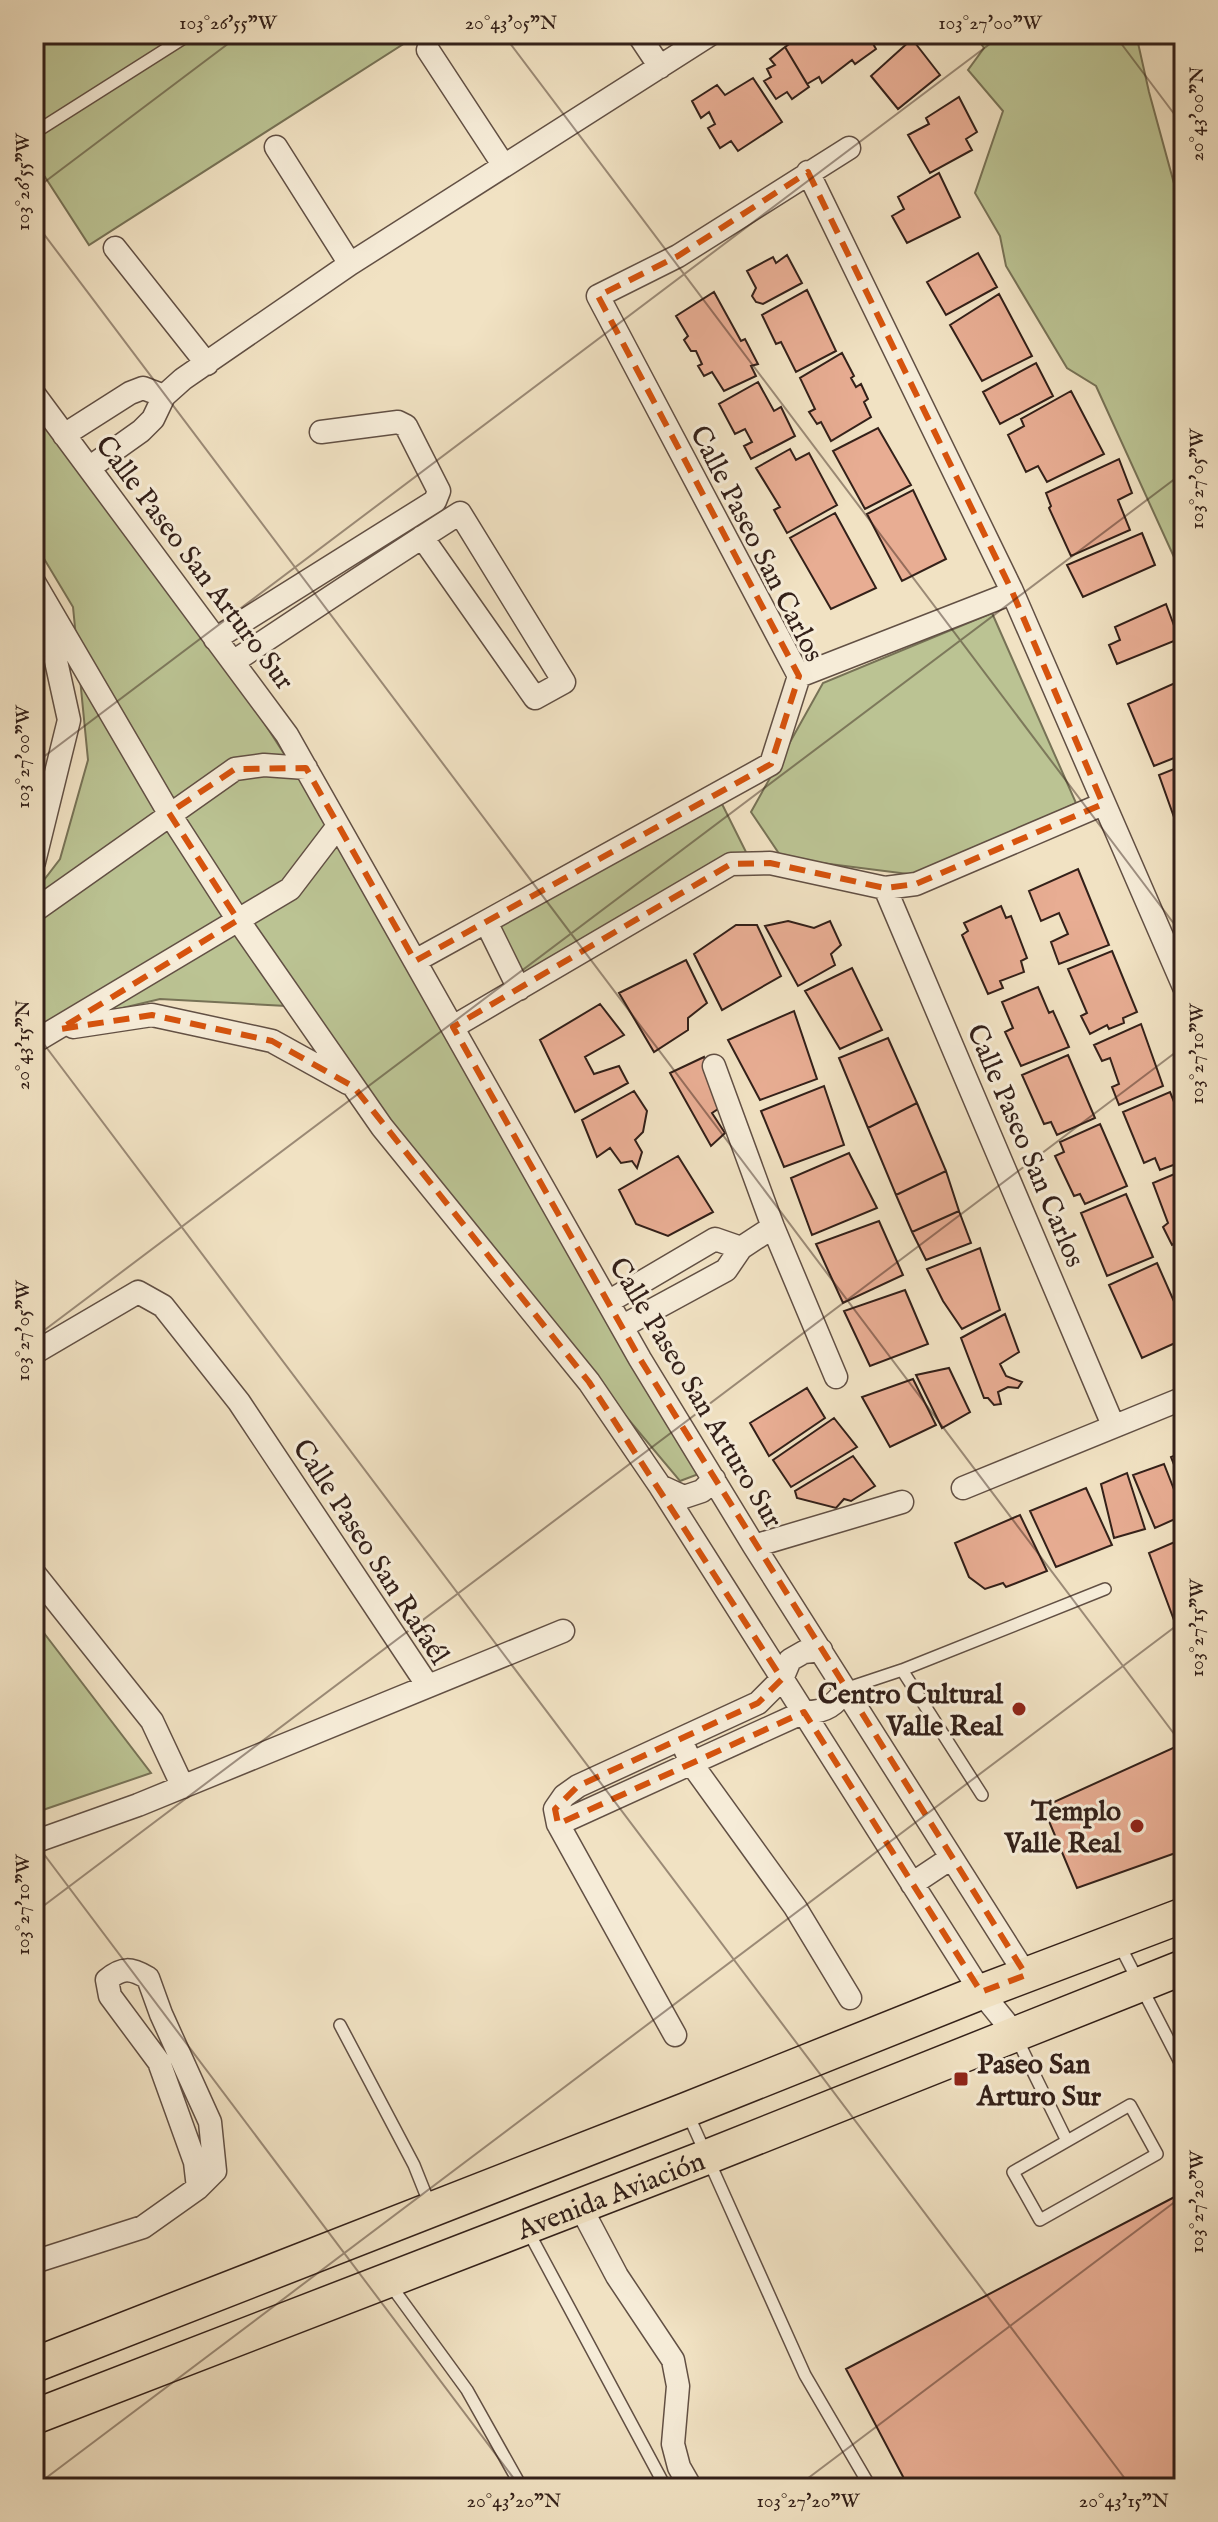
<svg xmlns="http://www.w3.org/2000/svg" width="1218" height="2522" font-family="'IM FELL English',serif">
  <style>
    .green { fill: #bbc393; stroke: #777256; stroke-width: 2 }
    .building { fill: #e8ad93; stroke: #332019; stroke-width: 2 }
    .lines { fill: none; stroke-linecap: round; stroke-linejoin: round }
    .service-casing { stroke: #625044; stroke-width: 14 }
    .minor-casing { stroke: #625044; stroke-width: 25 }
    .primary-casing { stroke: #332019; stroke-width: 37 }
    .service { stroke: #f6ecd8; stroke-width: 11 }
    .minor { stroke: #f6ecd8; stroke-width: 22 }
    .primary { stroke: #f1e2c3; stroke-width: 34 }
    .marked { fill: none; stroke: #d6530d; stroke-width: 6; stroke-dasharray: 16 10; stroke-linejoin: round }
    .ticks { fill: none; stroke: #332019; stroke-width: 2; stroke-opacity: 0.45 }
    .poi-dot { fill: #8f2418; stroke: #f6ecd8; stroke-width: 3 }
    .labels { text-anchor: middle; stroke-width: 6; stroke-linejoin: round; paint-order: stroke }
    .street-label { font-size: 28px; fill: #332019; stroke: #f6ecd8 }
    .poi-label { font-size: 28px; font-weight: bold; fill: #332019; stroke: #f6ecd8; text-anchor: end }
    .neatline { fill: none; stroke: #332019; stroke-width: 3 }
    .ticks-label { font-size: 20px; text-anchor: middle; fill: #332019 }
  </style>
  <rect width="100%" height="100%" fill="#f1e2c3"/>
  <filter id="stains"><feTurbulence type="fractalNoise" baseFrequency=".0025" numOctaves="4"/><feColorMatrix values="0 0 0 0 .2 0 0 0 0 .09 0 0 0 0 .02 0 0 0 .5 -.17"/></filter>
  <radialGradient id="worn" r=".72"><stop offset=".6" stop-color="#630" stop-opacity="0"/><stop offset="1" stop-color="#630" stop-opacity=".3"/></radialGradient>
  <path class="green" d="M34 34H419L89 245 34 160Z
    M974 34H1136L1149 92 1184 220V579L1096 386 1067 368 1006 266 1000 236 975 193 1003 111 968 70 984 48Z
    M34 401 229 668 299 777 704 1472 680 1481C551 1327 421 1172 305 1007L160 999 51 1025 34 1034V893L60 859 88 760 73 607 34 542Z
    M992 613 1076 803 924 876 782 858 751 812 823 683Z
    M722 804 750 860 519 983 489 925Z
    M34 1620 151 1773 34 1813Z"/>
  <path class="building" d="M804 34H814L821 41 831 34H883L872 42 876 49 855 64 852 60 822 83 819 77 807 84 785 47Z
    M912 39 940 75 898 109 871 76Z
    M785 47 809 87 792 99 787 92 776 99 764 81 771 77 767 69 775 65 770 59Z
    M753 78 782 122 738 151 731 141 720 148 708 128 715 124 709 112 701 118 692 101 717 85 725 95Z
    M959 97 977 132 966 139 972 150 930 173 908 135 929 124 926 118Z
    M939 173 960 217 907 243 892 216 904 209 898 197Z
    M978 253 997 287 946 315 927 282Z
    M787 255 802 283 763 304 756 302 752 296 756 288 747 271 773 257 776 263Z
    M807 290 836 351 796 372 781 342 776 344 762 315Z
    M714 292 741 341 745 339 758 364 751 366 756 376 724 391 712 372 704 376 698 366 702 364 696 351H691L684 340 688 336 676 316Z
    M999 294 1032 356 982 381 950 325Z
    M842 353 854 376 851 378 856 387 861 384 868 399 864 402 871 417 831 441 821 422 817 424 809 412 815 409 800 378Z
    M1036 363 1053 396 1000 424 983 392Z
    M758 382 774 411 781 407 795 436 751 459 744 446 752 442 745 429 735 434 719 404Z
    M1071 391 1104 454 1047 482 1038 466 1026 472 1008 435 1024 426 1021 419Z
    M878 428 911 485 865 509 833 451Z
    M790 449 796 460 809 453 837 505 787 533 774 510 780 507 756 468Z
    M1119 459 1132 493 1118 500 1130 530 1071 556 1049 508 1051 506 1046 493Z
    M913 490 946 559 902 581 867 514Z
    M835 513 876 588 831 609 790 538Z
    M1142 533 1155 565 1083 597 1067 565Z
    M1166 604 1179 639 1117 664 1109 645 1120 640 1115 627Z
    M1184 679V754L1154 766 1128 704Z
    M1184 765V816L1175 820 1159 775Z
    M1078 869 1109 945 1059 964 1051 942 1068 934 1059 913 1041 921 1029 891Z
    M1001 906 1006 918 1011 916 1027 958 1021 961 1024 972 1000 981 1003 988 988 994 962 935 968 931 964 923Z
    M788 921 814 928 830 921 841 945 831 954 835 965 798 986 765 926Z
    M736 925H757L781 976 722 1010 694 954Z
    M1112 951 1137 1012 1123 1018 1124 1023 1109 1029 1107 1025 1090 1034 1081 1016 1087 1013 1068 969Z
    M686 960 707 1003 688 1018V1030L654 1052 619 993Z
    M852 968 882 1030 840 1049 805 991Z
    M1038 987 1049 1013 1053 1011 1069 1047 1021 1066 1005 1032 1013 1028 1002 1002Z
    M600 1004 624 1035 585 1057 594 1074 619 1066 628 1083 575 1112 540 1040Z
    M794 1011 817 1079 760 1100 728 1040Z
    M1141 1024 1163 1086 1119 1105 1112 1087 1119 1084 1110 1058 1102 1061 1094 1045Z
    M888 1038 917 1103 868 1128 839 1058Z
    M1068 1055 1095 1118 1057 1135 1051 1122 1044 1124 1022 1075Z
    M704 1057 721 1107 712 1113 725 1133 711 1146 670 1073Z
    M824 1086 844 1145 784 1167 761 1111Z
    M634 1091 647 1111 643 1132 635 1140 642 1152 637 1168 632 1161 621 1163 610 1148 597 1157 582 1120Z
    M1170 1092 1184 1126V1161L1160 1170 1155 1158 1144 1163 1123 1112Z
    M917 1103 946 1171 896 1195 868 1128Z
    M1100 1124 1127 1186 1085 1204 1080 1194 1074 1196 1055 1156 1064 1152 1060 1142Z
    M849 1153 877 1208 812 1235 791 1178Z
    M678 1156 713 1212 668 1236 636 1224 619 1190Z
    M1184 1170V1239L1172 1245 1163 1227 1168 1223 1153 1183Z
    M946 1171 959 1211 912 1232 896 1195Z
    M1126 1194 1153 1257 1107 1276 1081 1213Z
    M959 1211 971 1243 926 1260 912 1232Z
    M879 1221 903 1275 843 1303 816 1244Z
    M980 1248 1000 1310 962 1329 943 1301 927 1269Z
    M1157 1263 1184 1324V1339L1142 1358 1109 1285Z
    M905 1290 928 1344 870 1366 844 1311Z
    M1005 1314 1019 1352 1000 1364 1006 1376 1022 1382 1018 1388 1008 1387 998 1392 1001 1404 994 1405 988 1398H984L961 1338Z
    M949 1368 970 1412 942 1428 916 1375Z
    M913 1379 936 1425 890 1447 862 1397Z
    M807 1388 825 1418 769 1456 750 1423Z
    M834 1418 857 1447 791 1487 773 1460Z
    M1184 1452V1490L1171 1457Z
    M853 1456 875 1486 851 1501 844 1499 836 1508 797 1498 795 1491Z
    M1164 1464 1184 1515 1155 1528 1133 1475Z
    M1127 1473 1145 1529 1114 1538 1101 1484Z
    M1086 1488 1112 1545 1056 1567 1030 1511Z
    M1020 1515 1047 1571 1006 1587 1003 1583 985 1589 969 1577 955 1543Z
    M1184 1538V1647L1149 1553Z
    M1184 1743V1850L1077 1888 1043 1807Z
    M1184 2192V2488H909L846 2369Z"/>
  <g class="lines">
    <defs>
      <path id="service" d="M34 133 190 34
        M902 1670 982 1795
        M845 1689 902 1670 1105 1589
        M1118 1942 1184 2070
        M340 2025 414 2165 430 2205
        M1016 2037 1067 2141
        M1130 2105 1157 2154 1040 2220 1013 2172Z
        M687 2112 805 2375 871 2488
        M528 2231 666 2488
        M389 2283 467 2390 522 2488
        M34 2487 35 2488"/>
      <path id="minor" d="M638 34 660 67
        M428 50 504 166
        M276 147 350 264
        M808 172 1011 589 1184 987
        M115 248 207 364
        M34 394 287 735 640 1359 754 1546 1026 1975
        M64 435 130 393 143 388 164 396
        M89 468 141 431 153 419 164 396 183 379 350 264 711 34
        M34 582 169 813 238 920 382 1127 589 1382 660 1486 981 1992 1015 2034
        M215 639 435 501 439 491 406 426 398 422 321 432
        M233 662C308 612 383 562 460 513L564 682 535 698 422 537
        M799 676 1012 593
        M34 862 69 720 45 611
        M885 888 1113 1425
        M34 911 235 769 264 765 306 768
        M486 922 519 989
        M415 961 771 764 799 676 598 296 678 256 849 148
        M73 1027 152 1015 272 1041 348 1083
        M453 1027 731 864 770 863 885 888 916 884 1103 804
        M34 1042 290 889 338 826
        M714 1066 773 1227 836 1377
        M608 1302 715 1239 741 1248
        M623 1326 726 1270 741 1248 773 1227
        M34 1353 138 1292 163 1306 239 1402 428 1686
        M660 1486 684 1497 702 1491 714 1479
        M963 1488 1184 1398
        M754 1546 902 1502
        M34 1573 152 1721 183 1787
        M685 1749 691 1763 795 1907 850 1998
        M558 1824 804 1712C823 1713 836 1706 845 1689
        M34 1842 138 1805 563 1631
        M912 1884 951 1858
        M675 2035 558 1824 555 1809 564 1796 578 1786 758 1703 782 1679 790 1660 804 1652 821 1650
        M580 2206 617 2276 673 2360 678 2386 673 2444 679 2467 691 2488
        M34 2262 143 2227 198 2188 215 2171 210 2122 161 2014 148 1978C131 1968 122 1967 107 1980L110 1996 159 2062 195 2162 198 2188"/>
      <g id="primary">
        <path d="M34 2365 686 2110 981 1992 1184 1915"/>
        <path id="s1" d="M34 2417 707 2157 1184 1967"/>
      </g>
    </defs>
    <use href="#service" class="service-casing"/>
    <use href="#minor" class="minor-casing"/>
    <use href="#primary" class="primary-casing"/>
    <use href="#service" class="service"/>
    <use href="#minor" class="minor"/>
    <use href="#primary" class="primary"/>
  </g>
  <path class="marked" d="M808 172 1011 589 1103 804 916 884 885 888 770 863 731 864 453 1027 640 1359 1026 1975 981 1992 804 1712 558 1824 555 1809 578 1786 758 1703 782 1679 589 1382 354 1087 272 1041 152 1015 60 1029 238 920 169 813 235 769 306 768 415 961 771 764 799 676 598 296 678 256Z"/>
  <path class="ticks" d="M503 34 1184 937M1114 34 1184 127M34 190 241 34M34 221 1184 1747M34 764 1003 34M34 1031 1132 2488M34 1338 1184 472M34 1841 521 2488M34 1913 1184 1046M34 2487 1184 1620M795 2488 1184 2195"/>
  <g class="poi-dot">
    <circle cx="1019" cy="1709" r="8"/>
    <circle cx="1137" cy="1826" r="8"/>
    <rect x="953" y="2071" width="16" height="16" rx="4"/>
  </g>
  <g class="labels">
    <g class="street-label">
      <text transform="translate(758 543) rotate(63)" y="10">Calle Paseo San Carlos</text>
      <text transform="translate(196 562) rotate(53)" y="10">Calle Paseo San Arturo Sur</text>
      <text transform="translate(1027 1145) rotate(67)" y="10">Calle Paseo San Carlos</text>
      <text transform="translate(697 1392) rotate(59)" y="10">Calle Paseo San Arturo Sur</text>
      <text transform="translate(372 1551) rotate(57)" y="10">Calle Paseo San Rafaél</text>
      <text dy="10" stroke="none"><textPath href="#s1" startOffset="618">Avenida Aviación</textPath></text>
    </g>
    <g class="poi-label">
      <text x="1003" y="1703">Centro Cultural<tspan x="1003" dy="32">Valle Real</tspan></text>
      <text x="1121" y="1820">Templo<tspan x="1121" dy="32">Valle Real</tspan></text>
      <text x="977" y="2073" text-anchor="start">Paseo San<tspan x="977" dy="32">Arturo Sur</tspan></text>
    </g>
  </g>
  <rect width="1218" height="2522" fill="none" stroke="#f1e2c3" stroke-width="88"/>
  <rect x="44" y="44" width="1130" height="2434" class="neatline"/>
  <g class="ticks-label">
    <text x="228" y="29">103°26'55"W</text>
    <text x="511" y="29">20°43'05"N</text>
    <text x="990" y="29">103°27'00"W</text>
    <text transform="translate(1196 114) rotate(-90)" y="7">20°43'00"N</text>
    <text transform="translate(22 182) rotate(-90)" y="7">103°26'55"W</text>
    <text transform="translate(1196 479) rotate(-90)" y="7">103°27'05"W</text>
    <text transform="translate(22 757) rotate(-90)" y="7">103°27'00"W</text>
    <text transform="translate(22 1045) rotate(-90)" y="7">20°43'15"N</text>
    <text transform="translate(1196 1054) rotate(-90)" y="7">103°27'10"W</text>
    <text transform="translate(22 1331) rotate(-90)" y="7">103°27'05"W</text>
    <text transform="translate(1196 1628) rotate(-90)" y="7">103°27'15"W</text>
    <text transform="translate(22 1905) rotate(-90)" y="7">103°27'10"W</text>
    <text transform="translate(1196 2202) rotate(-90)" y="7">103°27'20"W</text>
    <text x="514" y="2507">20°43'20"N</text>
    <text x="808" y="2507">103°27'20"W</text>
    <text x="1124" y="2507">20°43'15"N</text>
  </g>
  <rect width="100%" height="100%" filter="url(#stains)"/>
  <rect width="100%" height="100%" fill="url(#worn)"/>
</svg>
